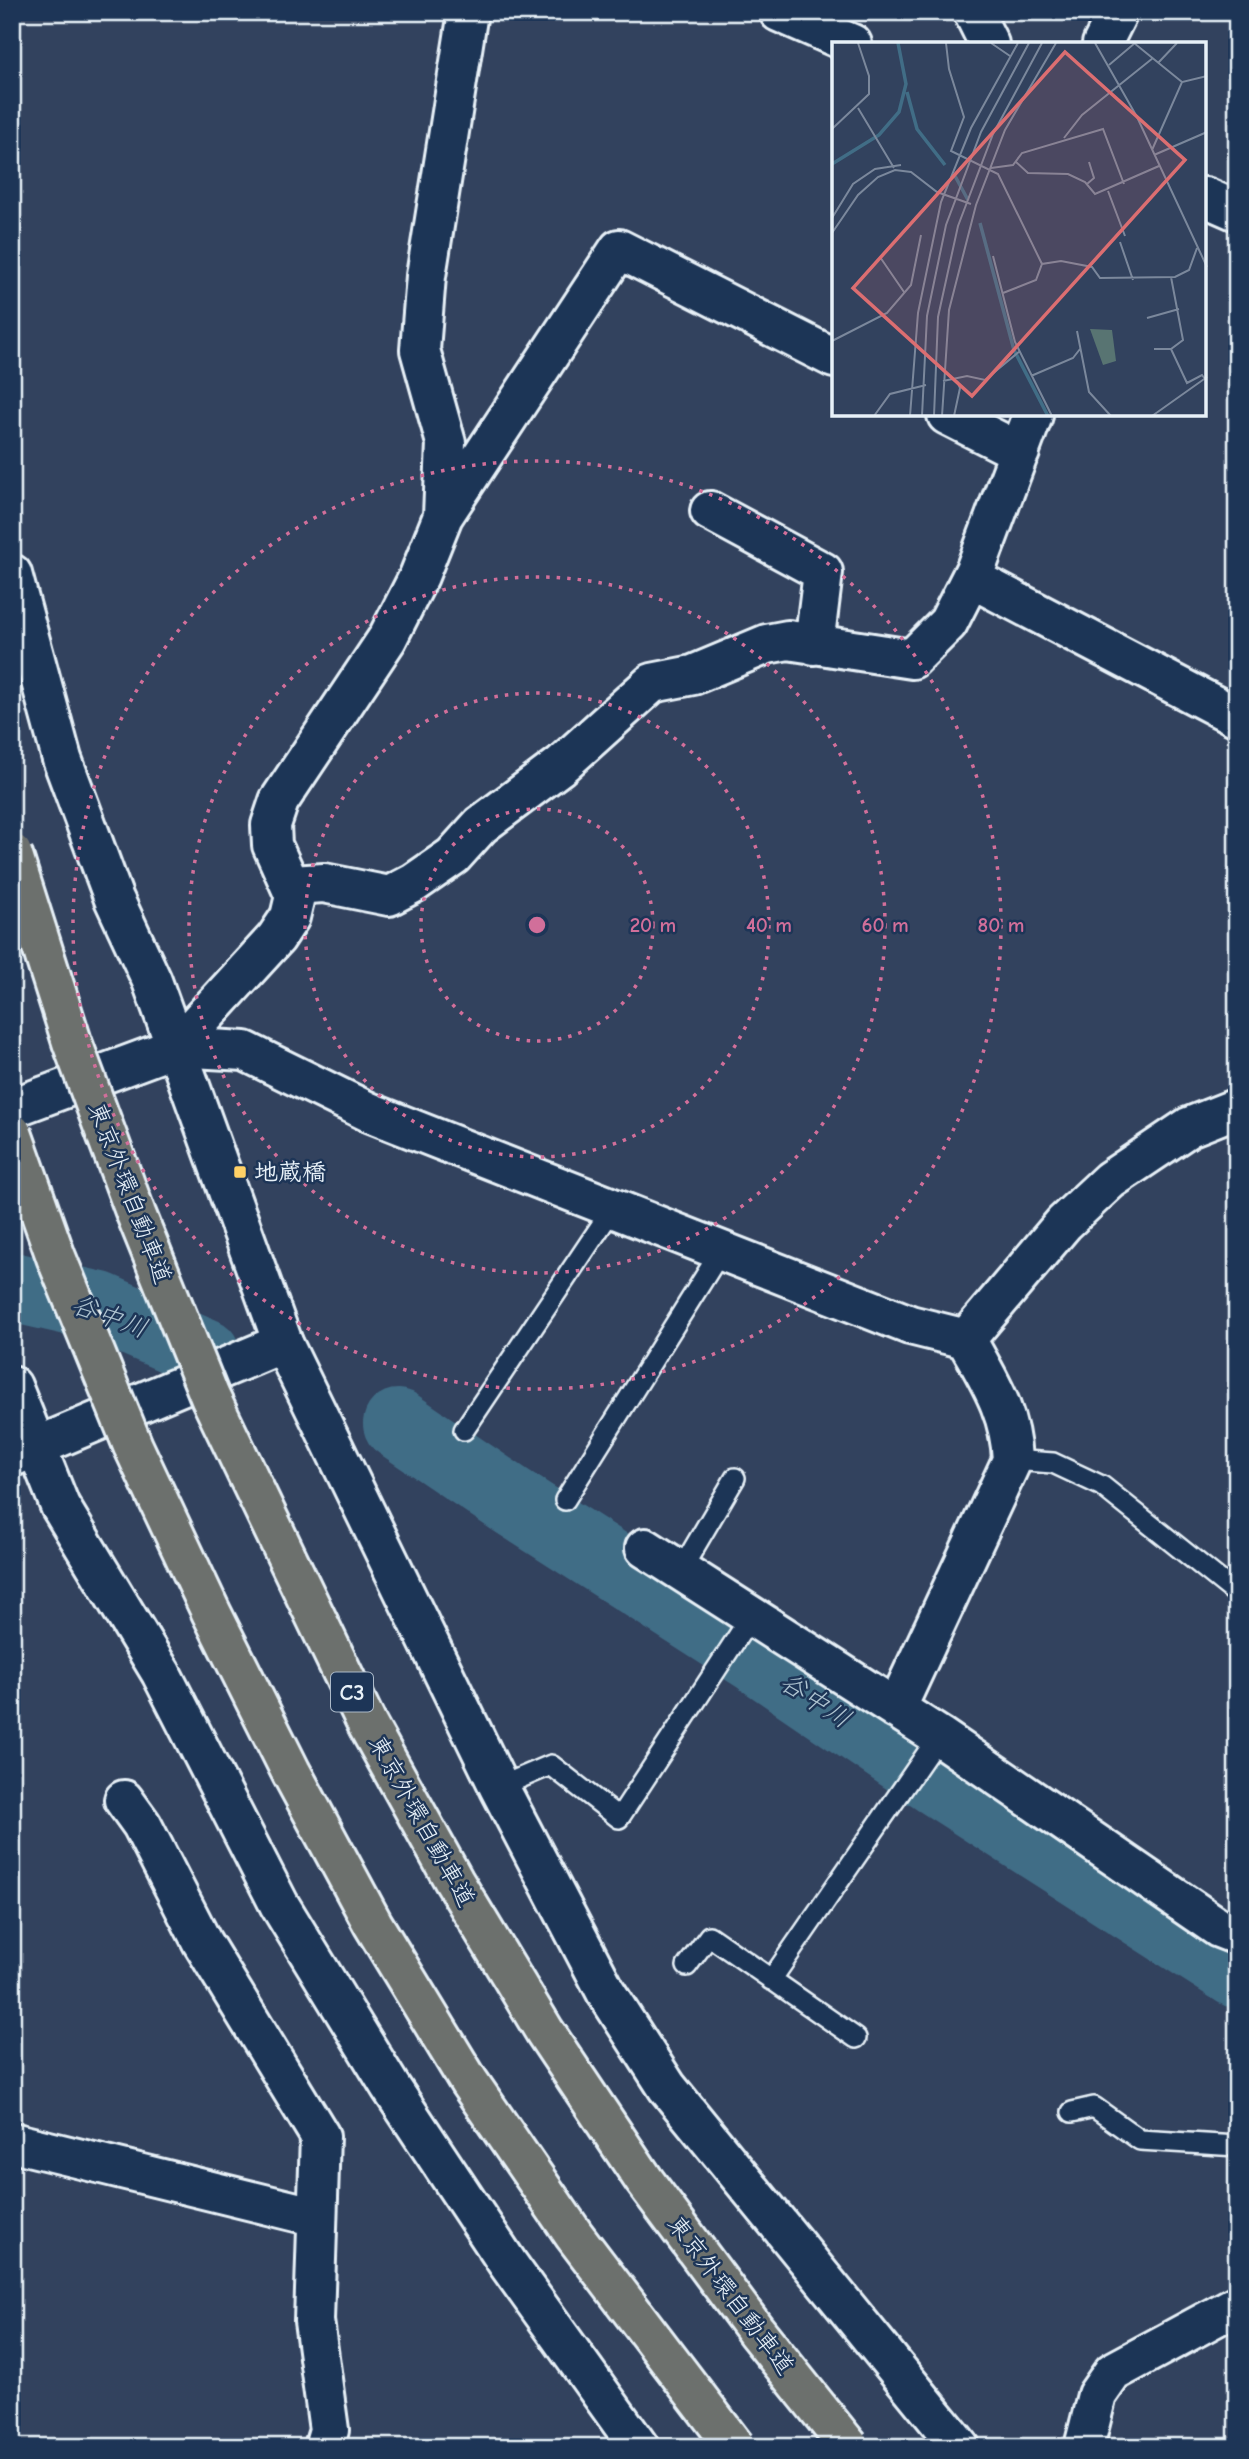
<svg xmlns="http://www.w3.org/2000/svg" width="1249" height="2459" font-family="'Comic Neue','Klee One',sans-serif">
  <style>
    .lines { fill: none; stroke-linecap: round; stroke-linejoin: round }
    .river { stroke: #416d86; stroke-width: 70 }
    .lane-casing { stroke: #e8f1f8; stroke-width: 24 }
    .street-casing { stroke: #e8f1f8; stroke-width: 44 }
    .secondary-casing { stroke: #e8f1f8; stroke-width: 44 }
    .lane { stroke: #1d3557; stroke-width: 19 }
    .street { stroke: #1d3557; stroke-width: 38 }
    .secondary { stroke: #1d3557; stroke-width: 38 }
    .highway-bridge-casing { stroke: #e8f1f8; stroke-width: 44; stroke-linecap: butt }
    .highway-bridge { stroke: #6c706d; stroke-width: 38 }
    .ring { fill: none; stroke: #d16f9a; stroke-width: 3.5; stroke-dasharray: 3.5 7 }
    .poi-dot { fill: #ffd166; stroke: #1d3557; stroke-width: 2.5 }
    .labels { text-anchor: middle; stroke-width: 5; stroke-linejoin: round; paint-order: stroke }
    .shield { fill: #1d3557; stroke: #abb9c8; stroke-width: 2 }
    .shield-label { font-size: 23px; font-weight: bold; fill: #e8f1f8 }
    .poi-label { font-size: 24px; font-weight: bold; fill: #e8f1f8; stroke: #1d3557; text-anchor: start }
    .street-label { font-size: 24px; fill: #e8f1f8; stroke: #1d3557 }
    .water-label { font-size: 26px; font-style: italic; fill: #aec3d0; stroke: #1d3557 }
    .inset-river { fill: none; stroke: #416d86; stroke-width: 3.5 }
    .inset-road { fill: none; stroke: #7b889c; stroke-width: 2 }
    .view { fill: #dc6e71; fill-opacity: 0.15; stroke: #dc6e71; stroke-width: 3.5 }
    .inset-edge { fill: none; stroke: #e8f1f8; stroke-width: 3.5 }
    .centre { fill: #d16f9a; stroke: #1d3557; stroke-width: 3.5 }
    .ring-label { font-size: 21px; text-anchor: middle; font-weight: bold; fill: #d16f9a; stroke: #1d3557; stroke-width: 5; stroke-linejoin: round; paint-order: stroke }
  </style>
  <rect width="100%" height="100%" fill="#32425e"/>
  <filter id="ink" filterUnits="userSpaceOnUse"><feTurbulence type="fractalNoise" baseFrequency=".0143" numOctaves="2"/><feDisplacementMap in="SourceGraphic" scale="14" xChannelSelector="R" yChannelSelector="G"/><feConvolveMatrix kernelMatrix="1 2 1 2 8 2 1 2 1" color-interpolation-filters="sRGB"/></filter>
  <g filter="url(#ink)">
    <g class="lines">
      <path class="river" d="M12 1287 100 1307 205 1353
        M398 1424 510 1500 758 1659 937 1781 1237 1973"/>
      <defs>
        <path id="lane" d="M464 1430 613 1208
          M1012 1460 1053 1463 1102 1486 1237 1594
          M565 1500 721 1251
          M681 1570 735 1478
          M499 1787 551 1765 619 1818 752 1615
          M687 1966 709 1936 856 2038
          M771 1980 939 1736
          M1072 2112 1094 2107 1140 2140 1237 2146"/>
        <path id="street" d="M973 12 989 44
          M1102 44 1118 12
          M947 415 1020 452
          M710 511 823 572 814 645
          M443 516 446 443 420 350 426 276 468 12
          M971 578 1237 717
          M291 885 324 883 389 896 414 883 453 856 481 825 560 766 652 683 693 675 767 644 788 640 912 659 948 623 976 568 1033 415
          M176 1047 276 938 290 917 295 896 272 845 271 825 279 801 387 639 419 576 443 516 619 249 834 358
          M12 1108 176 1047 245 1051 369 1112 910 1325 966 1339
          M12 1457 283 1343
          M645 1548 939 1736 1219 1928 1237 1935
          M896 1709 1012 1460C1010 1411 989 1381 966 1339L1064 1223 1110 1180 1189 1127 1237 1108
          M124 1800 142 1825 202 1942 320 2136 314 2321 329 2430 324 2447
          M12 2142 317 2217
          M1084 2447 1097 2395 1113 2372 1237 2305"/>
        <path id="secondary" d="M779 12 852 44
          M1205 197 1237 211
          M12 574 62 759 114 899 152 981 283 1343 499 1787 606 1992 667 2087 960 2447
          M12 1386 60 1506 161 1673 279 1904 390 2086 508 2264 639 2447"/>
      </defs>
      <use href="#lane" class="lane-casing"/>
      <use href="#street" class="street-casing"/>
      <use href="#secondary" class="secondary-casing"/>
      <use href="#lane" class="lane"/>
      <use href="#street" class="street"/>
      <use href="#secondary" class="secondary"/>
      <defs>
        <path id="highway-bridge" d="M12 853 72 1042 136 1214 210 1397 368 1726 454 1881 545 2032 644 2180 756 2331 849 2447
          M12 1133 56 1257 133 1446 211 1612 291 1772 373 1924 469 2082 574 2235 735 2447"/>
      </defs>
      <use href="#highway-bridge" class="highway-bridge-casing"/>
      <use href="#highway-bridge" class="highway-bridge"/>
    </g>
  </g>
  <g class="ring">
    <circle cx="537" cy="925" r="116"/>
    <circle cx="537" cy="925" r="232"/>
    <circle cx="537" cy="925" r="348"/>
    <circle cx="537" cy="925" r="464"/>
  </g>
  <rect class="poi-dot" x="233" y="1165" width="14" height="14" rx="3.5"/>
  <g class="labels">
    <rect class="shield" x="331" y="1672.5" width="42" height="39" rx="5"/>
    <g class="shield-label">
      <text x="352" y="1700">C3</text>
    </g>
    <g class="poi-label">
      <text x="254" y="1180">地蔵橋</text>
    </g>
    <g class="street-label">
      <text transform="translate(130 1193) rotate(69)" y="8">東京外環自動車道</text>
      <text transform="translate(422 1821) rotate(61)" y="8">東京外環自動車道</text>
      <text transform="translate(731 2295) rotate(53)" y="8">東京外環自動車道</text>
    </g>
    <g class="water-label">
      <text transform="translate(110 1316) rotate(20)" y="9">谷中川</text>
      <text transform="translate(816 1700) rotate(33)" y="9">谷中川</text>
    </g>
  </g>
  <g transform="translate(832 42)">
    <rect width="374" height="374" fill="#32425e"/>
    <path d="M258 287 280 288 284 319 271 323Z" fill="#587472"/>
    <path class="inset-river" d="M75 50 85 87 113 123M0 122 47 93 67 70 74 42 66 1M123 134 136 158M148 181 182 308 216 374"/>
    <path class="inset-road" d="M114 1 117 27 132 75 119 109 166 132 210 222M159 1 178 14M263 1 305 75 375 225M302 1 350 40M326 21 345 1M277 23 303 1M26 66 62 126M0 87 37 52V34L26 1M232 96 250 73 321 16M320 108 350 40 375 34M322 113 375 90M184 120 196 131 236 132 253 140 263 152 327 124M159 126 181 123 190 111 271 87 292 142M255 142 262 136 257 120M276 149 293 194M0 176 21 142 43 127 69 123M0 191 26 153 46 135 63 128 79 130 105 150 139 162M288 200 301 238M161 214 183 300 220 374M48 215 72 250M171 251 204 238 210 222 229 219 260 225 268 236 343 235 357 228 365 206M315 276 347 267M245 289 257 350 279 374M0 299 55 271 79 243 89 193M322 307H339L351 298 339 235M339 307 355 341 370 333 373 337M199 334 241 316 248 307M111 339 135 334 153 338 188 309M42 374 58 352 94 343M78 374 86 271 109 160 139 86 186 1M90 374 95 274 114 183 149 90 197 1M102 374 106 275 126 184 161 92 210 1M110 374 117 268 144 163 173 88 224 1M122 374 128 346 125 339M320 374 375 335"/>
    <path class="view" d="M233 10 353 118 140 354 21 246Z"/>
    <rect width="374" height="374" class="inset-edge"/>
  </g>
  <circle cx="537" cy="925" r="10" class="centre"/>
  <g class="ring-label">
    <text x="653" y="932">20 m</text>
    <text x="769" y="932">40 m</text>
    <text x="885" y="932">60 m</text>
    <text x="1001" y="932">80 m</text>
  </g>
  <rect width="1249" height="2459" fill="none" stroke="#1d3557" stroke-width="42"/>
  <rect x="21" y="21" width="1207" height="2417" fill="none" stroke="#e8f1f8" stroke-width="2.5" filter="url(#ink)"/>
</svg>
